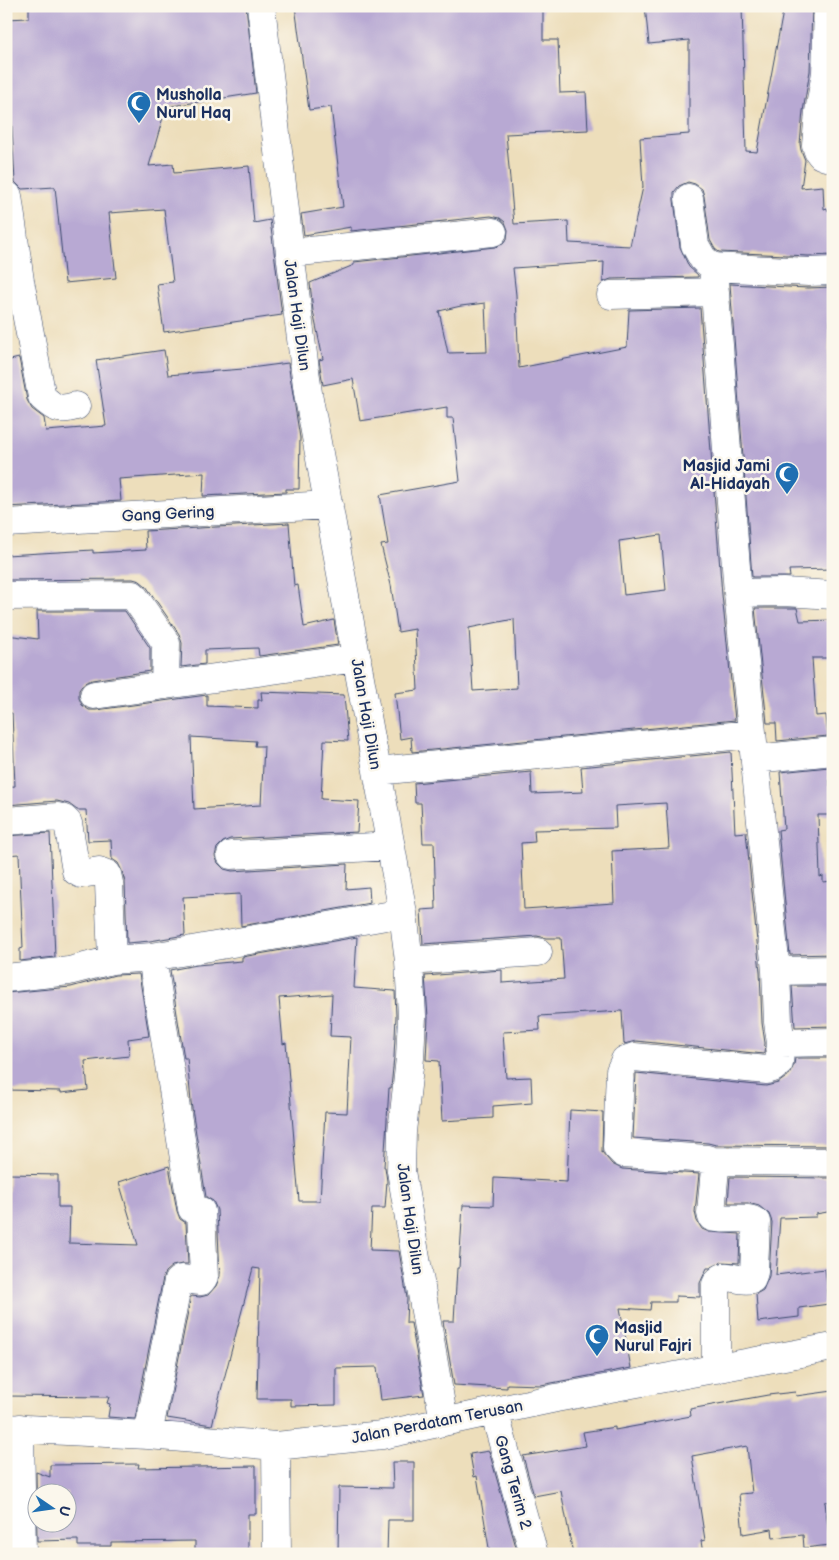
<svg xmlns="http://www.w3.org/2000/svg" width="839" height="1560" font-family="'Balsamiq Sans',sans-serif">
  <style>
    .building { fill: #b8a9d3; fill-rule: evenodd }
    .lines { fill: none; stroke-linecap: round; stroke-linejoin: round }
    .minor-casing { stroke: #3a496c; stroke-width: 29 }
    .minor { stroke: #fff; stroke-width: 28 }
    .labels { text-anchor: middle; stroke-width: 5; stroke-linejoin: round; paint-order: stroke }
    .poi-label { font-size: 16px; font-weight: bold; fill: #1b2f5e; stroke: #fbf7ec; text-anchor: start }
    .street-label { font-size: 16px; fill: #1b2f5e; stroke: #fbf7ec }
  </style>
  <rect width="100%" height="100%" fill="#fbf7ec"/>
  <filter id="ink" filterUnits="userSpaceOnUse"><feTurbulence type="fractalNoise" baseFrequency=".02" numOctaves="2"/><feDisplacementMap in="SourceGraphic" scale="10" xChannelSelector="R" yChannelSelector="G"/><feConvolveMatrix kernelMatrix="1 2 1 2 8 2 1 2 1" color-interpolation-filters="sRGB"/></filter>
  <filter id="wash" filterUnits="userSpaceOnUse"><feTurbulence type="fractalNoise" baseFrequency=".0096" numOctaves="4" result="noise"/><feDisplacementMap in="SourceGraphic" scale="20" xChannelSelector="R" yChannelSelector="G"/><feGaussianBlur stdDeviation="1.12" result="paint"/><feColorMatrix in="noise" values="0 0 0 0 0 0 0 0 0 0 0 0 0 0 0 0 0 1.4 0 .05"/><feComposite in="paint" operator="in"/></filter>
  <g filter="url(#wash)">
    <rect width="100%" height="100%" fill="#eddebb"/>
    <g id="blocks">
      <path class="building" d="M29 6H246L256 93 166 107 149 166 173 164 174 173 249 166 254 223 270 220 282 315 164 332 157 284 173 282 164 209 109 213 116 278 65 283 55 187 22 189 15 182 6 19 29 18Z
        M295 6H543V40H558L560 93 586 92 588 130 506 134 514 224 568 221 569 243 630 246 643 187 640 138 689 134V40L649 44 645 6H742L746 151 757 152 784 6H812L810 71 803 111 800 144 801 150 805 160 801 188 823 186 824 209 827 208 828 211 833 210V255L809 256 719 252 715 249 710 240 704 196 702 189 695 184 688 182 679 186 674 192V200L680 247 689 267 698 275V277L611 279 603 282 604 262 513 268 516 295 519 368 627 347 629 310 700 308 722 595 735 720 412 752 411 737 400 739 395 693 418 690 415 629 398 632 391 585 381 545 388 544 380 495 460 481 453 418H447V407L360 421 353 379 323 385 319 360 323 359 313 311 310 283 354 265V262L495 247 503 244 507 239 508 230 505 222 500 218 491 216 351 231V227L304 235 301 214 343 207 331 107 309 110ZM485 303 487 352 448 353 439 311 461 306ZM661 535 666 590 624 595 619 541ZM514 619 517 688 473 691 469 628Z
        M730 284 808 288 832 287 828 363H831L829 401H832L831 438 833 464V569L789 570 790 577H752Z
        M164 350 168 375 243 369 288 363 300 438 299 489H286V492L203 496 204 473 119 479 121 501 6 507V361L19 358 27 400 32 409 44 418 46 431 106 426 96 360Z
        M289 523 294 586 298 585 304 627 334 620 338 645 259 656 258 648 205 650V664L181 667 182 643 179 634 146 586 140 581 133 579 6 580V555L93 550V553L146 550 145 531Z
        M755 608H797L800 621 833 620V658H812L816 716 826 715 828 736 777 741 776 723H767Z
        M37 611H125L150 648V671L92 680 84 683 79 690V698L82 705 89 710H96L207 695V706L258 708V700H262L261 692 344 695 348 741 324 740 321 799 359 801 357 832 230 839 223 842 217 848 215 856 218 863 224 869 232 871 347 864 346 889 369 887 370 903 241 926 240 894 183 897 185 935 150 941 127 943 125 882 122 871 118 863 112 859 111 840 88 841 86 810H77L69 804 57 801 6 805V787L15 786 12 713H6V635L38 639ZM191 737 256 741 255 746H264L261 805 194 809Z
        M731 752 735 833 746 832 760 972 762 1023 765 1043 764 1054 636 1041 624 1044 622 1011 539 1016 540 1030 503 1032 506 1078 531 1077 532 1103 493 1106V1118L442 1121 439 1061 426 1060 428 1017 425 976 502 970V983L564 979 561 938H546L537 936 423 944 421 910 436 909 434 843H423L421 803H415L414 783 531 772 532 794 583 792 581 767ZM666 803 669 848 612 851 614 903 524 909 521 843 535 842 534 830 616 828 615 806Z
        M829 767 830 786H833V815H818L820 877 823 876V882L833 881V954L790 955 778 830 784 829 780 772Z
        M50 833 55 957 20 961V949L23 948 19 854 6 855V836Z
        M357 937 354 988 395 991 396 1016 394 1057 391 1088H389L384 1167H385L387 1181 385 1208H372L370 1250 399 1251 407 1298 406 1323H411L424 1395 381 1400 377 1367 336 1368V1405L291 1406V1399H257L260 1269 253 1268 212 1425 167 1418 191 1296 200 1297 208 1295 216 1286 220 1276 217 1210 213 1201 206 1197 191 1102 187 1058H184L170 970 197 965 242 961V957ZM332 994 330 1036 351 1037 347 1113 325 1112 320 1201H299L286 1043 283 1044 279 998Z
        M139 974 149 1036 128 1039 129 1056 85 1061 88 1090 61 1093V1091L6 1090V993L71 987 115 975Z
        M792 986H833V1026L795 1027Z
        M795 1058H833V1146L716 1145 708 1143 633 1138 636 1073 766 1086 778 1083 789 1075 794 1065Z
        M570 1110 603 1112 602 1152 612 1164 622 1169 699 1174 695 1212 697 1221 702 1229 709 1232 740 1234 739 1263 722 1262 710 1268H707L700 1283V1297L676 1296V1302H651L650 1310 620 1308 631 1368 541 1385 507 1384V1388L454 1385 443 1321H454L457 1268H459L463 1205 493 1206 494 1178 567 1182Z
        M169 1166 177 1211 180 1219 186 1223 188 1264H182L172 1266 165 1272 163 1278 135 1419 108 1417 110 1404 107 1403 109 1397 6 1396V1219H8L9 1174 58 1175V1207H70L69 1243 138 1245 119 1182Z
        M730 1177 833 1178V1211L816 1214V1217L780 1218 776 1275 825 1269 829 1304 799 1308V1317L758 1322 756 1294 763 1290 769 1276 772 1222 769 1214 759 1206 748 1203H728Z
        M833 1391V1501L825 1502 830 1545 804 1548 803 1535 773 1538 772 1529 743 1534 739 1494 752 1493 747 1446 692 1456 705 1540 701 1541 703 1554H573L561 1491 534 1496 523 1456 586 1446 583 1432 615 1427V1430L691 1416 690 1409 768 1395 795 1392 796 1396Z
        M489 1451 518 1554H490L477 1476 474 1477 470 1454Z
        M392 1462H414V1520H388L387 1554H338L339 1487 393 1488Z
        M139 1464 138 1468 256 1466V1514H248V1554H195V1541L111 1542V1546H78V1540L37 1541 36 1472 50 1477V1465ZM38 1492H68V1522H38Z"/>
    </g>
  </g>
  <g filter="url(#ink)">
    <use href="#blocks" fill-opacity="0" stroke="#3a496c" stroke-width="1"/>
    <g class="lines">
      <defs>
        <path id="minor" d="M261 6 290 253 308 393 403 913 409 961 412 1016 410 1058 402 1132 401 1171 444 1422
          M828 6 826 73 819 112 816 145 818 151 821 155 826 157H833
          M8 196 20 281 18 288 11 295
          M689 198 695 245 703 259 713 267 809 272 833 271
          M290 253 493 232
          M713 267 738 593 776 971 778 1022 781 1043 779 1063 773 1068 767 1070 634 1057 625 1060 620 1071 617 1147 623 1153 707 1159 713 1161 715 1168 711 1213 712 1217C725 1221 747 1215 756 1222L754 1272 752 1279C737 1284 725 1268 716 1284V1369
          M20 281 42 397C55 409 59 411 76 406
          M611 295 715 292
          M6 523 329 505
          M738 593 784 592 833 595
          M6 596 133 595 166 643 165 685
          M94 695 357 658
          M755 759 833 751
          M377 771 752 734
          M6 821 58 817 64 819 68 823 76 871 81 874 99 871 107 874 109 883 112 960
          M231 855 391 846
          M409 961 538 952
          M776 971 833 970
          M6 978 69 971 112 960 152 957 403 913
          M781 1043 833 1042
          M713 1161 833 1162
          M494 1411 534 1554
          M6 1428 148 1435 276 1446 382 1435 556 1398 833 1347
          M20 1428 22 1554
          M148 1435 178 1281 181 1279 201 1281 204 1277 201 1211 192 1209 152 957
          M276 1446 277 1554"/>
      </defs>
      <use href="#minor" class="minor-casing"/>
      <use href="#minor" class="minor"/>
    </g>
  </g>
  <defs>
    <symbol id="mosque-pin" viewBox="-11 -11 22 30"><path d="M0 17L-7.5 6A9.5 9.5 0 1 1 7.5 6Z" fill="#1f6fb2" stroke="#fbf7ec"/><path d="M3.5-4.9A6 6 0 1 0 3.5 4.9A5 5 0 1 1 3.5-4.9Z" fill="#fff"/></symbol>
  </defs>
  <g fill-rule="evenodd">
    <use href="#mosque-pin" x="125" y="89" width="28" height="38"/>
    <use href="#mosque-pin" x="773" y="460" width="28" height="38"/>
    <use href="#mosque-pin" x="583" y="1322" width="28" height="38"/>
  </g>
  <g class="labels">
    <g class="poi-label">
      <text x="156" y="100">Musholla<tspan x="156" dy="18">Nurul Haq</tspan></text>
      <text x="770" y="471" text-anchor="end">Masjid Jami<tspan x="770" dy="18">Al-Hidayah</tspan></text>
      <text x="614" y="1333">Masjid<tspan x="614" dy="18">Nurul Fajri</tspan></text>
    </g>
    <g class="street-label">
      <text transform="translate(298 315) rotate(82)" y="6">Jalan Haji Dilun</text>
      <text transform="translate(168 513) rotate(-3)" y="6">Gang Gering</text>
      <text transform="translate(367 714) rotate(80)" y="6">Jalan Haji Dilun</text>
      <text transform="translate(411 1219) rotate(82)" y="6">Jalan Haji Dilun</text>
      <text transform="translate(437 1421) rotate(-11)" y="6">Jalan Perdatam Terusan</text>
      <text transform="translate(514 1482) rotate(74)" y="6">Gang Terim 2</text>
    </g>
  </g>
  <rect width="839" height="1560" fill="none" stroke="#fbf7ec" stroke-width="25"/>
  <g transform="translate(52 1508) rotate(103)"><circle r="24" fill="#fbf7ec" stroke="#a1a7b3"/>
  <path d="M0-4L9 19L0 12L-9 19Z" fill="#1f6fb2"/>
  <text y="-8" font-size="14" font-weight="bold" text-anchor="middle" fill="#1b2f5e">U</text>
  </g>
</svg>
